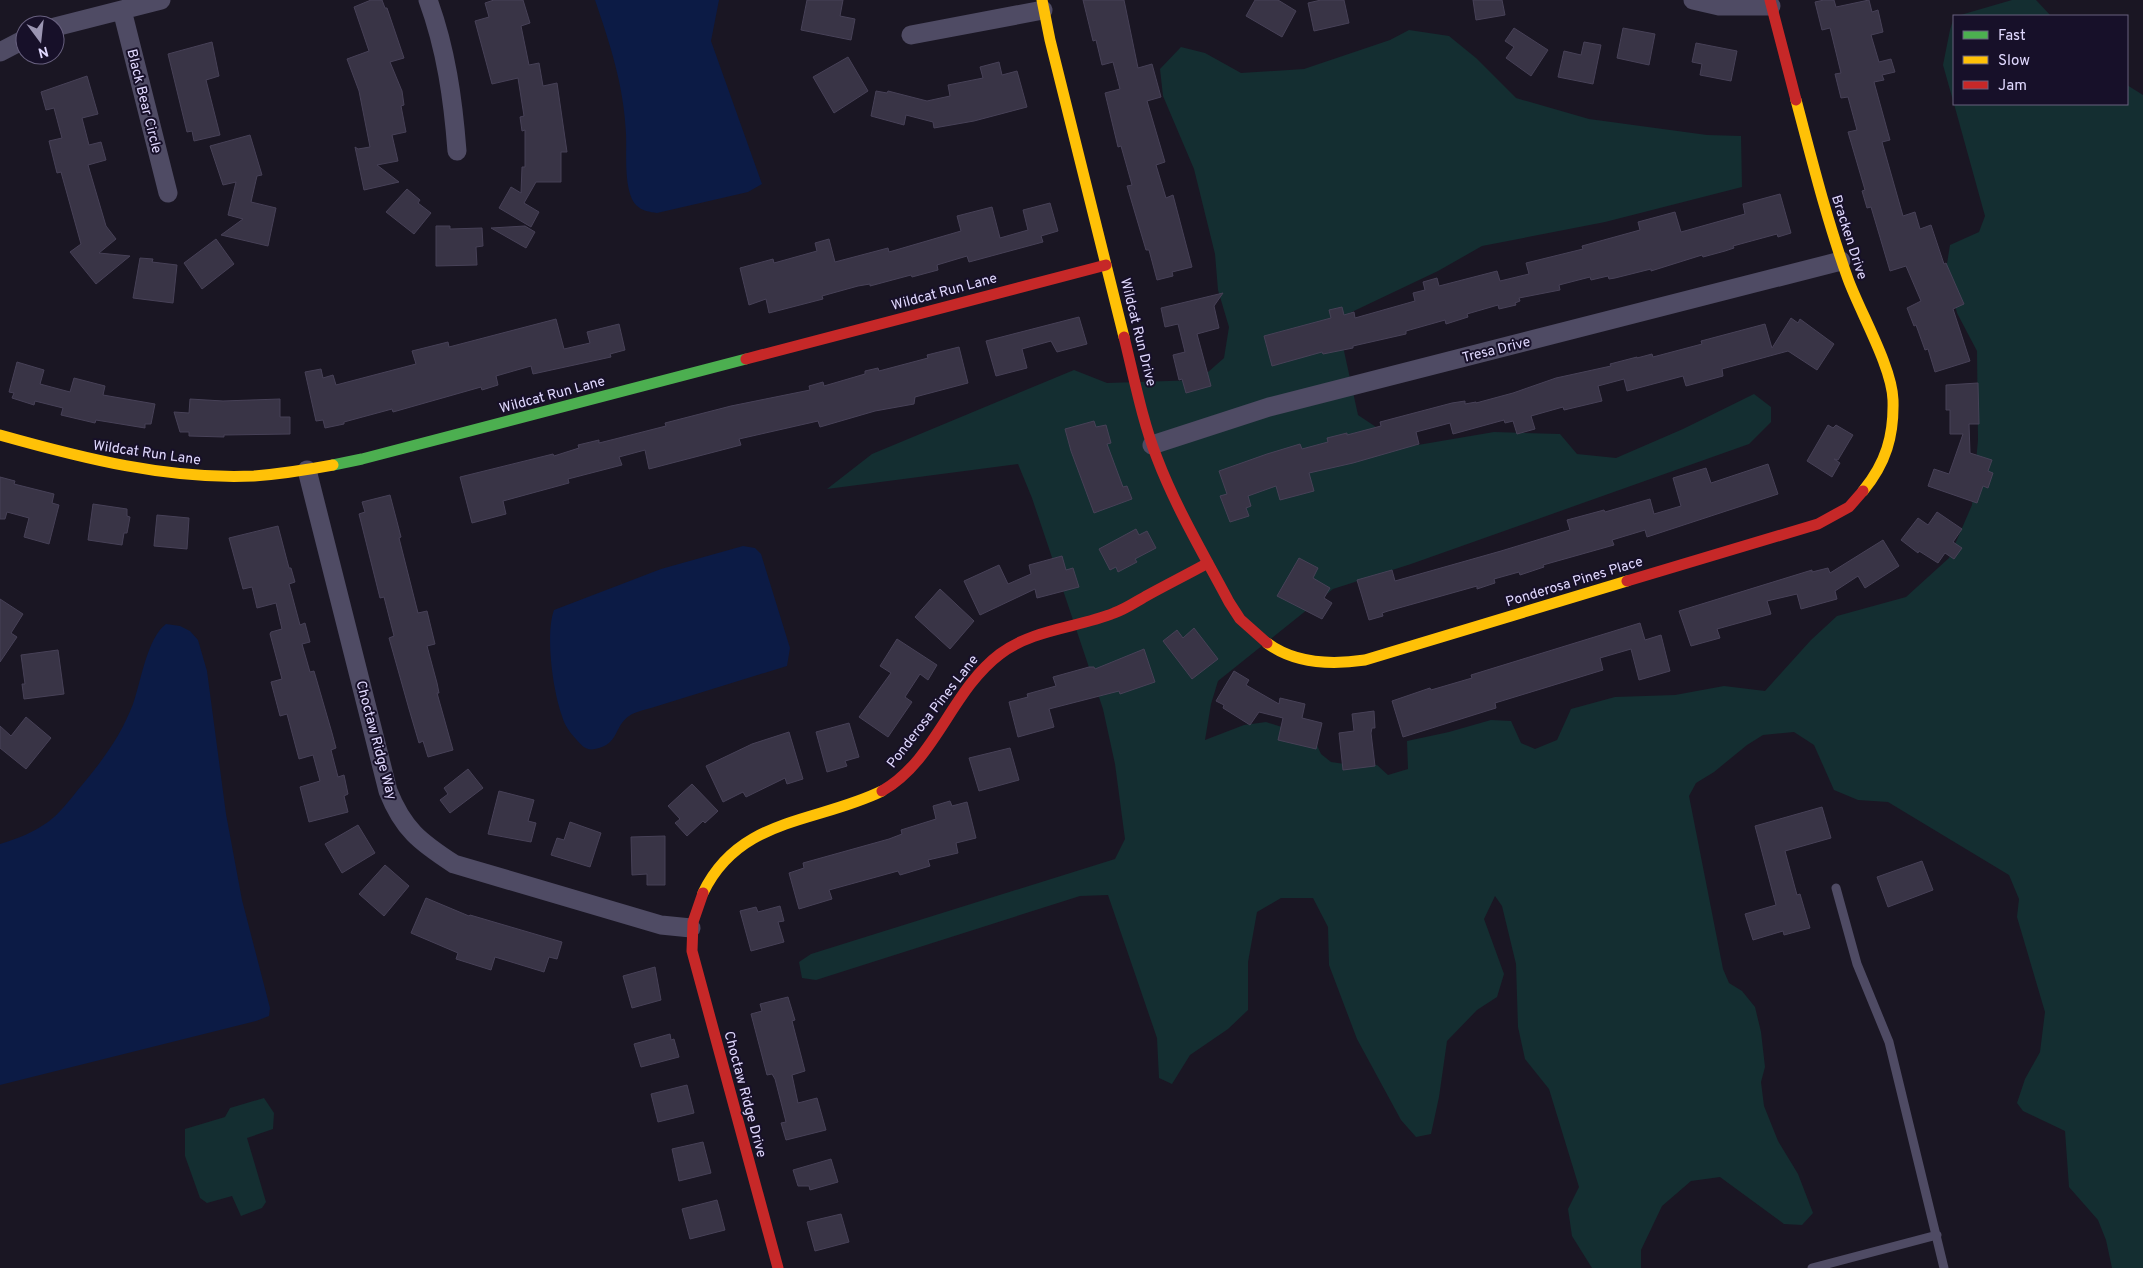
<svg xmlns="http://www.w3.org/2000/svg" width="2143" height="1268" font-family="Overpass,sans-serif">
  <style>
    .green { fill: #142e31 }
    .water { fill: #0c1b45 }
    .building { fill: #393446; stroke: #474157 }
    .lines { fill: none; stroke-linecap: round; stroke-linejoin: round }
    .lane { stroke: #4f4b64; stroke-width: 9 }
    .street { stroke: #4f4b64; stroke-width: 19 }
    .fast { stroke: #4caf50; stroke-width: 11 }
    .slow { stroke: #ffc107; stroke-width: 11 }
    .jam { stroke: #c62828; stroke-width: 11 }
    .labels { text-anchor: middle; stroke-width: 4; stroke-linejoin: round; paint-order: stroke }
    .street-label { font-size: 14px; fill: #e1d9ff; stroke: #171029 }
  </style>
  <rect width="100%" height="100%" fill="#1a1623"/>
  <path class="green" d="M2012 0H2036L2051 16H1957Z
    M1954 17V104L1943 65 1950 30Z
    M1409 30 1449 36 1476 58 1516 98 1589 119 1707 135 1741 136 1742 187 1605 222 1482 246 1438 271 1337 319 1358 415 1406 447 1494 432 1560 434 1577 454 1616 458 1683 429 1754 394 1771 407V422L1749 444 1411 564 1333 589 1218 681 1211 704 1205 740 1244 725 1266 722 1298 732 1315 741 1321 754 1331 762 1359 766 1377 765 1388 775 1408 769 1407 741 1449 732 1491 720 1511 721 1521 743 1535 749 1557 740 1571 709 1615 697 1675 695 1724 686 1765 691 1811 640 1837 616 1906 597 1949 558 1972 505 1978 440 1977 351 1957 313 1946 270 1950 245 1979 232 1985 216 1954 104H2127V85L2143 95V1268H2112L2106 1240 2098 1220 2069 1187 2065 1131 2023 1111 2017 1103 2025 1079 2040 1052 2045 1012 2017 917 2019 899 2009 875 1888 802 1858 800 1834 790 1814 745 1794 732 1763 735 1747 745 1714 772 1696 783 1689 796 1723 969 1729 983 1742 991 1755 1007 1761 1032 1765 1067 1761 1082 1764 1106 1778 1141 1798 1174 1813 1213 1802 1225 1784 1224 1720 1177 1691 1181 1662 1206 1641 1250V1268H1592L1572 1236 1568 1209 1579 1187 1549 1089 1525 1059 1518 1027 1516 964 1502 906 1495 896 1484 919 1504 974 1497 997 1477 1010 1447 1041 1439 1097 1431 1134 1416 1137 1401 1120 1357 1039 1329 965 1328 927 1313 898H1281L1257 912 1248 962V1010L1228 1029 1190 1055 1172 1084 1159 1078 1157 1038 1108 895 1080 896 816 980 802 978 799 962 811 954 1115 859 1125 839 1115 764 1103 709 1032 498 1018 464 827 489 872 454 1074 370 1107 383 1199 380 1224 358 1229 327 1218 290 1215 254 1194 169 1163 96 1160 69 1181 47 1205 53 1241 73 1304 69 1390 40Z
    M264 1098 274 1113 273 1129 247 1138 266 1202 262 1208 241 1216 232 1196 207 1203 200 1198 185 1156V1129L225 1117 230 1108Z"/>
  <path class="water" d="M595 0H719L711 41 762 184 748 192 657 213C650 212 642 211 636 205 623 190 627 152 626 134 624 86 610 44 595 0Z
    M743 546 755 548 761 554 790 648 787 666 651 708C644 710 635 712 629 716 614 726 619 745 595 749 586 751 581 745 576 739 570 733 564 724 562 716 553 691 545 635 554 610L661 569Z
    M166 624 180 626 190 631 198 640 207 671 226 814 242 900 270 1008 269 1016 256 1021 0 1085V844C17 839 34 832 48 822 59 814 69 801 77 791 100 764 120 738 133 704 141 682 147 638 166 624Z"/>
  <path class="building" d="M371 0H382L385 8H387L404 58 390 62 402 91 404 105 401 106 406 132 392 135 398 161 377 165 399 182 364 190 355 147 358 149 370 147 359 91 347 59 369 51 354 7Z
    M494 0H523L530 23 521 26 529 65 539 63 543 86 557 83 567 152H561V182H536L524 203 539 212 531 227 499 208 511 187 521 193 522 167H525V130L522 131 520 117 524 116 518 78 492 84 475 21 489 17 485 3Z
    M807 0H843L840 16 855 19 851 40 801 30Z
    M1083 0H1124L1138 68 1152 64 1161 97 1147 101 1165 162 1156 165 1166 198 1173 195 1192 267 1172 272 1173 276 1157 280 1149 250H1146L1127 186 1132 185 1121 146 1118 147 1105 93 1120 89 1113 62 1102 65 1096 40 1093 41Z
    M1255 0H1278L1296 11 1282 37 1246 16Z
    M1321 0H1344L1349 23 1314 31 1308 3Z
    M1473 0H1502L1505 15 1476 20Z
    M1824 0H1834L1836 7 1869 0 1872 12 1878 10 1883 32 1871 35 1879 62 1891 59 1895 72 1882 75 1884 80 1874 82 1890 140 1882 142 1903 216 1915 212 1920 229 1931 225 1944 264 1946 263 1964 304 1953 309 1970 361 1935 372 1928 349 1925 350 1916 325 1914 326 1907 308 1921 301 1906 266 1890 271 1871 207 1867 208 1862 191 1865 190 1848 132 1857 130 1848 97 1841 98 1835 74 1841 73 1830 28 1822 30 1815 2Z
    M1514 28 1548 50 1531 76 1506 58 1514 47 1505 41Z
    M1623 28 1655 34 1649 65 1617 58Z
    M212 42 219 76 206 80 220 135 194 141 192 131 187 132 168 54Z
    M1584 42 1601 45 1593 84 1558 77 1564 51 1581 55Z
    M1696 43 1737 51 1731 81 1700 75 1702 64 1692 62Z
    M848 57 868 91 834 113 813 77Z
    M999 62 1002 75 1017 71 1027 107 974 121 934 128 933 122 906 115 904 125 871 116 876 91 887 93 888 91 927 101 950 96 948 85 983 78 980 67Z
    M87 76 98 114 82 118 89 145 101 142 106 160 88 165 106 226 116 239 99 253 130 256 96 284 70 252 81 244 61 172 57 173 49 141 62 138 54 108 46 110 41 92Z
    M250 135 262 175 257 176 251 202 276 208 268 246 221 235 243 219 228 215 236 182 223 185 210 146Z
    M407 189 420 200 418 203 431 213 414 234 386 212Z
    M1780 194 1791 233 1778 237 1777 234 1733 246 1734 248 1725 251 1703 257 1702 255 1651 271V269L1615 278 1609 279 1608 276 1591 280 1590 277 1559 285 1560 290 1519 298 1520 301 1515 303 1516 305 1499 309 1498 305 1467 314 1468 317 1446 324 1445 320 1406 331V334L1353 346V348L1323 354 1322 352 1272 366 1264 336 1331 318 1329 310 1342 307 1344 315 1354 312 1355 318 1415 301 1413 293 1425 290 1423 282 1437 278 1439 286 1497 271 1500 281 1529 274 1526 263 1583 249 1582 246 1640 230 1638 222 1675 212 1681 232 1745 214 1743 204Z
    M1050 203 1058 231 1041 236 1043 242 969 262 967 256 937 265 938 270 912 277 911 275 870 286V284L858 286 822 296 823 299 769 313 766 299 749 305 740 268 773 259 774 263 817 251 815 243 829 239 835 262 888 248 889 252 961 231 957 216 992 207 1000 238 1028 230 1023 210Z
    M436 226H450V229L482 228 483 246 476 247 477 265 436 266Z
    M525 226 535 232 526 248 491 228Z
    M216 239 234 264 202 289 184 263Z
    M140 258 153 259 152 262 177 265 173 303 133 298Z
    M1223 293 1214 306 1219 328 1197 334 1211 386 1186 393 1182 379 1179 380 1173 355 1185 352 1178 324 1165 327 1161 308Z
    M1079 317 1087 344 1057 352 1051 341 1022 349 1027 368 996 376 986 341Z
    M1791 318 1798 323 1800 319 1834 344 1817 370 1788 351 1722 369 1723 376 1686 386 1683 376 1627 391 1624 379 1598 386 1602 401 1564 410 1563 407 1531 416 1535 429 1517 434 1513 421 1505 423 1504 420 1453 434 1450 423 1416 432 1419 444 1353 463 1309 473 1314 491 1280 500 1276 486 1248 496 1251 506 1246 508 1249 516 1230 522 1220 496 1227 494 1219 471 1267 454 1300 444 1302 449 1328 442 1327 438 1347 433V435L1381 426 1380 422 1452 403 1465 401V404L1476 402V403L1513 393 1556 378 1611 366 1610 364 1637 357V358L1652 354 1653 357 1702 344 1701 341 1765 324 1772 348Z
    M556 319 564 349 590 343 587 332 619 324 625 350 610 354 611 357 533 374 531 366 496 376 498 385 482 390 481 387 393 412 392 409 344 422V424L325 428 323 420 316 421 305 372 321 369 323 378 333 375 336 385 416 364 412 351 448 342 449 347Z
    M959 347 968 383 915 397 914 404 875 411 820 427 818 421 739 439 741 445 649 469 645 450 619 457 622 465 568 479 569 483 503 501 506 514 472 523 460 477 553 454 554 456 579 448 578 445 599 440V443L615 439 666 426 665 423 731 406 810 390 809 386 823 382 824 386 865 374V371L878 368 879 371 928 358 927 355Z
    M17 362 44 370 40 384 70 392 74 378 105 386 103 395 155 404 151 424H145V428L96 420 95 423 61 415 63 408 35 401 34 405 12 398 14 393 9 392Z
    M1978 383 1979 424H1969L1970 453 1992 460 1988 471 1993 473 1988 488 1983 486 1977 503 1928 486 1934 469 1949 474 1963 434H1950V410H1946V385Z
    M190 399 223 401 280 399V417H290V434L224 435V437L189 436V432H180L174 412 189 413Z
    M1094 421 1096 427 1106 425 1111 443 1107 444 1123 487 1127 486 1132 499 1094 513 1071 451 1065 429Z
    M1828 425 1833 428 1836 425 1853 435 1838 460 1834 459 1840 463 1832 477 1807 461Z
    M1768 464 1778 494 1647 537 1645 530 1612 540 1614 545 1543 565 1544 567 1520 575 1519 572 1494 579 1495 583 1477 589V586L1388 611 1382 613 1383 616 1369 620 1357 580 1392 570 1395 581 1501 551 1570 530 1567 520 1604 510 1605 512 1650 499 1654 514 1681 506 1673 478 1706 468 1711 483Z
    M0 477 15 481 14 484 54 494 52 503 59 505 49 544 24 537 29 518 7 512 5 519H0Z
    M390 495 401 537 399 538 418 613 427 611 435 644 427 646 437 683 439 693H437L453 750 428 757 423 741 419 743 409 709 389 638 394 636 384 597 380 598 359 514 365 512 362 502Z
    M93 504 127 509V516L130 517 127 533H124L122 545 88 540Z
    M1937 512 1962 529 1953 542 1962 548 1954 559 1945 553 1938 563 1919 551 1918 553 1901 540 1918 518 1928 525Z
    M157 515 189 518 187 549 154 546Z
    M278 526 289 568H291L295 582 289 584 300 625 305 623 310 642 302 644 310 672 314 671 332 733 336 748 331 750 338 777 344 775 348 794 344 796 348 812 309 822 300 787 320 781 313 755 299 759 287 714 280 716 271 682 282 679 270 634 271 632 282 629 276 603 257 608 252 587 243 589 229 538Z
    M1136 529 1139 535 1147 531 1156 548 1135 559 1137 562 1118 572 1116 567 1110 570 1099 549Z
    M1883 540 1899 566 1865 588 1858 576 1835 591 1837 599 1801 609 1797 594 1767 601 1771 614 1717 629 1720 638 1691 646 1679 611 1812 570V572L1828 568 1830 573Z
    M1062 556 1066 570 1073 568 1079 587 1037 598 1035 589 980 615 964 581 999 565 1008 584 1031 574 1029 565Z
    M1299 558 1318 568 1313 578 1330 588 1324 598 1332 603 1322 619 1277 596Z
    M940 589 974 621 950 649 915 617Z
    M0 599 23 614 11 633 17 637 0 662Z
    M1640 623 1645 640 1661 635 1670 671 1639 680 1631 649 1600 658 1603 670 1495 703 1496 708 1403 737 1392 701 1430 688 1431 690 1472 678 1471 675Z
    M1194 628 1218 659 1192 679 1163 641 1177 630 1183 638Z
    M897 639 937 665 928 680 920 674 905 697 912 702 888 737 859 717 891 673 880 666Z
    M1144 649 1155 682 1120 694 1119 691 1049 709 1054 727 1018 737 1009 702 1028 697 1027 694 1056 686 1053 677 1089 667H1094L1095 669Z
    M58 650 64 694 24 699 22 684H25L21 655Z
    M1234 671 1249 680 1246 685 1279 704 1280 698 1305 704 1302 718 1322 723 1316 749 1278 740 1283 718 1259 712 1250 725 1223 708 1224 705 1216 701Z
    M1374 711 1375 728H1372L1371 733 1375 766 1343 770 1339 733 1354 731 1352 714Z
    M26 717 51 738 26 769 0 748V726L11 736Z
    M849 723 859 757 845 761 847 766 827 772 816 732Z
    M789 732 803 779 787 784 785 778 746 797 743 792 723 802 706 766 752 744Z
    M1010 748 1019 780 979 791 969 758Z
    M468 769 483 788 450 813 440 800 448 794 444 788Z
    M692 784 718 811 705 823 703 821 687 836 675 823 680 819 668 806Z
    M499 791 534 800 528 821 536 823 531 842 488 834Z
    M950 801 952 806 967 802 976 838 956 843 958 853 928 860 930 866 900 875 898 871 829 890 832 899 799 909 789 873 804 868 803 863 889 839 902 834 901 830 936 819 933 806Z
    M1822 807 1831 838 1785 851 1797 895 1800 894 1810 928 1784 935 1783 931 1753 940 1745 914 1776 905 1755 826Z
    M570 822 601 833 590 867 551 855 557 838 564 840Z
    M358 825 375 853 342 873 325 844Z
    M665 836V885H647V874L632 875 631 837Z
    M1922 861 1933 890 1888 907 1877 877Z
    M385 865 409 886 384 916 359 894Z
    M426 898 469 916 470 915 562 942 557 959 549 957 544 972 495 957 491 970 456 959 458 953 411 933Z
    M780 906 784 921 778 922 784 942 751 951 740 911 756 907 758 912Z
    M655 967 661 1000 632 1008 623 976Z
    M788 997 795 1020 792 1021 805 1071 792 1075 798 1103 817 1098 826 1130 786 1140 781 1123 786 1122 775 1079 772 1074 767 1075 751 1014 762 1011 760 1004Z
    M670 1034 671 1040 674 1039 679 1057 641 1067 634 1044Z
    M687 1085 694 1113 658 1122 651 1094Z
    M703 1142 711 1173 679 1181 672 1149Z
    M831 1159 838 1182 810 1190 809 1186H798L793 1170Z
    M717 1200 725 1230 690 1239 682 1209Z
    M841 1214 849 1242 815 1251 807 1222Z"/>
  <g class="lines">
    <path class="lane" d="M1836 888 1857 964 1889 1042 1944 1268
      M1812 1268 1937 1235"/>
    <path class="street" d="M428 0C446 49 453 99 457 151
      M1693 0 1719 6H1771
      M122 10 168 193
      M55 27 161 0
      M911 35 1043 10
      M0 52 25 39
      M1152 445 1269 407 1841 261
      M307 470 388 791C403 829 420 842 454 864L661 925 691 928"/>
    <path class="fast" d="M333 465 362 459 746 359"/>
    <path class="slow" d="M1042 0 1050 40 1124 337
      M1796 100C1812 160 1827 221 1848 279 1860 312 1892 367 1893 400 1894 436 1886 463 1863 491
      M0 435C82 458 168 480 254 476 280 474 306 470 333 465
      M1267 643C1295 664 1331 665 1365 660L1627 581
      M703 893C739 817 817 823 882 791"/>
    <path class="jam" d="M1770 0 1796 100
      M1124 337C1134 377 1142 420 1157 458 1176 508 1204 555 1229 602L1240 619 1267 643
      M746 359 1106 265
      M1627 581 1818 524 1849 507 1863 491
      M882 791C936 760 951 691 1000 654 1033 629 1077 628 1114 613 1126 609 1137 601 1148 595 1168 584 1188 574 1208 563
      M703 893 693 922 692 951 778 1268"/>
  </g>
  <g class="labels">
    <g class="street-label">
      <text transform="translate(145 101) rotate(76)" y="5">Black Bear Circle</text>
      <text transform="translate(1850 237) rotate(72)" y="5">Bracken Drive</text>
      <text transform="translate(944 291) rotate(-15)" y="5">Wildcat Run Lane</text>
      <text transform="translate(1139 332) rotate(76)" y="5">Wildcat Run Drive</text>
      <text transform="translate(1496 349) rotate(-14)" y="5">Tresa Drive</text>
      <text transform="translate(552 394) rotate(-15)" y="5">Wildcat Run Lane</text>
      <text transform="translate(147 452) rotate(8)" y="5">Wildcat Run Lane</text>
      <text transform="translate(1574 581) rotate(-17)" y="5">Ponderosa Pines Place</text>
      <text transform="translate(932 711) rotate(-52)" y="5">Ponderosa Pines Lane</text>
      <text transform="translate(377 740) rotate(75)" y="5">Choctaw Ridge Way</text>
      <text transform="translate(746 1094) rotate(75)" y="5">Choctaw Ridge Drive</text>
    </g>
  </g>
  <rect x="1953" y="15" width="175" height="90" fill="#171029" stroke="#68607f"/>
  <rect x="1963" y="31" width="25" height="8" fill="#4caf50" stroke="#68607f"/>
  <text x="1998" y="40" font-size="15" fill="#e1d9ff">Fast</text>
  <rect x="1963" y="56" width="25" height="8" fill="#ffc107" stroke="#68607f"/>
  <text x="1998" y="65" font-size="15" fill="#e1d9ff">Slow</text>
  <rect x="1963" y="81" width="25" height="8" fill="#c62828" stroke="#68607f"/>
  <text x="1998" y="90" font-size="15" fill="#e1d9ff">Jam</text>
  <g transform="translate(40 40) rotate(165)"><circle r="24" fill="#171029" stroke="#68607f"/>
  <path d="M0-4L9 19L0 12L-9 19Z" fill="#9b95b2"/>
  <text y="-8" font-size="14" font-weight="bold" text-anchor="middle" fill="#e1d9ff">N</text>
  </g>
</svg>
